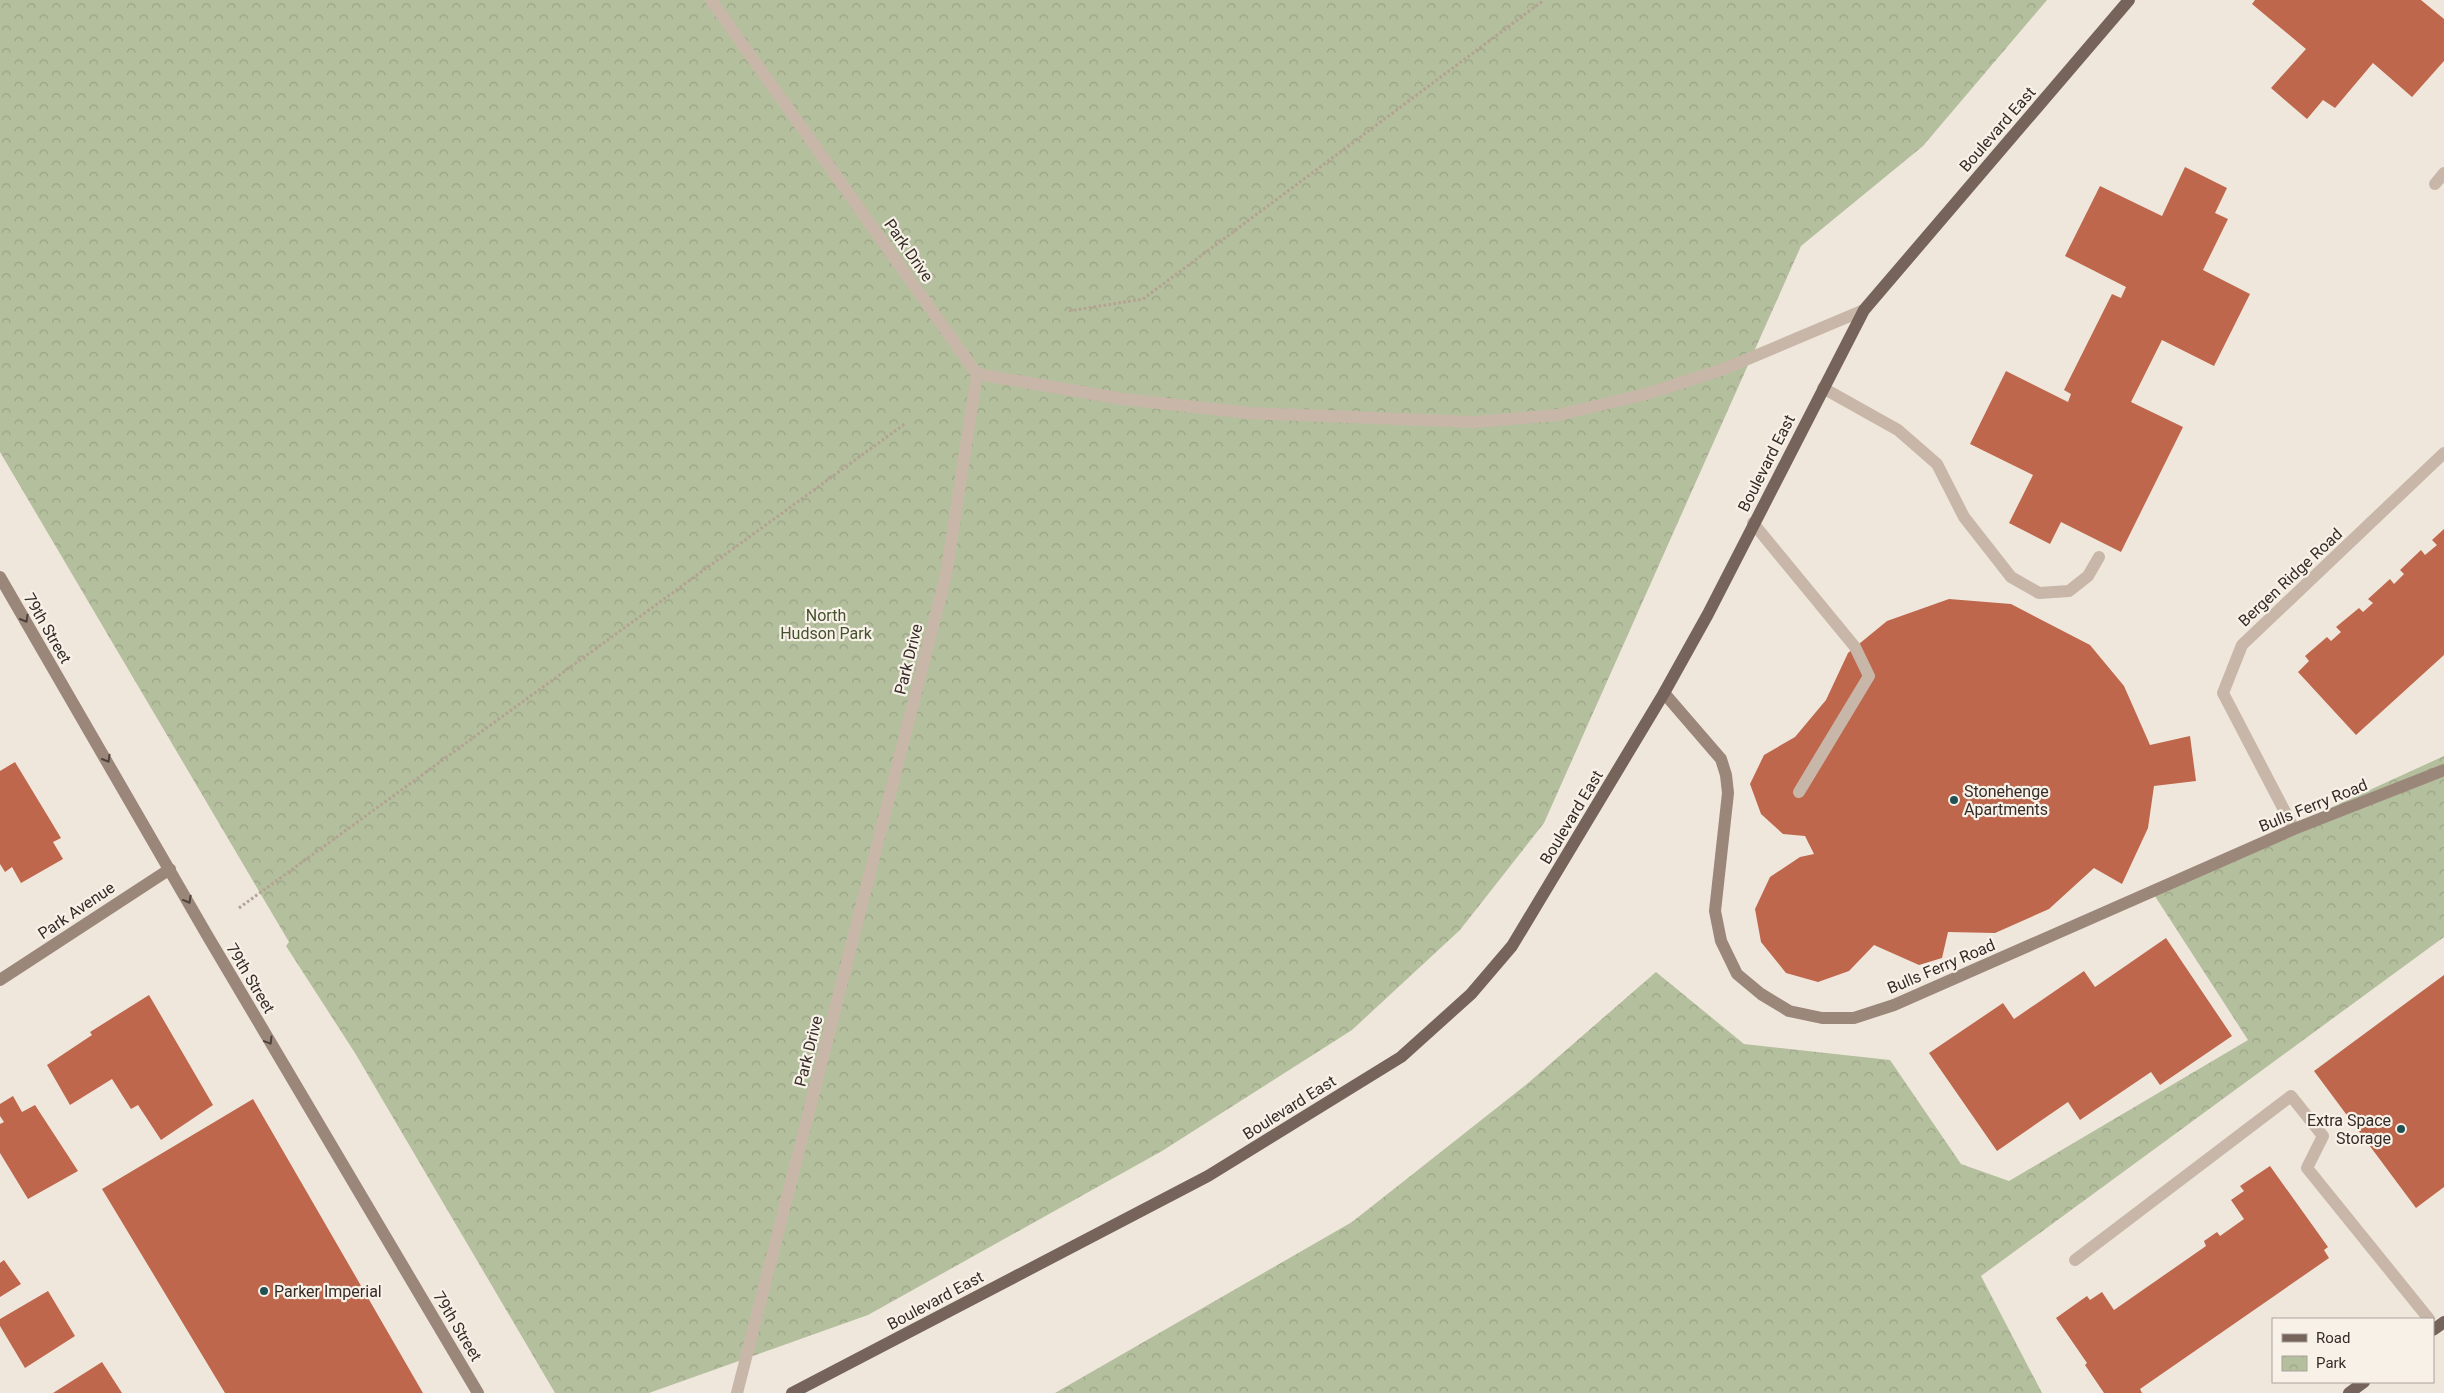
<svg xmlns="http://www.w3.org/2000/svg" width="2444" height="1393" font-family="Roboto,sans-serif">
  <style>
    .park { fill: url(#park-crowns) }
    .building { fill: #be674c }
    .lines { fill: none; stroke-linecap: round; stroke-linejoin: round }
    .path { stroke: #b4a193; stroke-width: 3; stroke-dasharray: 2.5 2.5; stroke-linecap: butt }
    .lane { stroke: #c8b7a9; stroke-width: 12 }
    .street { stroke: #c8b7a9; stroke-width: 12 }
    .secondary { stroke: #9b867a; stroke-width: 12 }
    .primary { stroke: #76645a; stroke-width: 12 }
    .oneway { stroke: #4e423c }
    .poi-dot { fill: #205154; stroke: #f8f1e8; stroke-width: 2 }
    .labels { text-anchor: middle; stroke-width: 4.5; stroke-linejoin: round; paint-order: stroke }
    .street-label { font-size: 16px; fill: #352c28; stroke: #f8f1e8 }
    .park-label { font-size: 16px; fill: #45522e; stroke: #f8f1e8 }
    .poi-label { font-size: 16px; fill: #352c28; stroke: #f8f1e8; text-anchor: start }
  </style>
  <defs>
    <pattern id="park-crowns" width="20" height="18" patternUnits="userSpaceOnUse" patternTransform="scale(1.25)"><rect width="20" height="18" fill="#b4bf9d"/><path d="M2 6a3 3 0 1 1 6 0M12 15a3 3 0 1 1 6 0" fill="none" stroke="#9ba487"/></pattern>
  </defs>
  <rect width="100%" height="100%" fill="#f0e7dc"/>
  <path class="park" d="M0 0H2047L1923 146 1801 246 1544 823 1460 930 1352 1030 1162 1151 868 1315 649 1393H555L355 1053 286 946 289 942 0 452Z
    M2444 756V937L1981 1276 2042 1393H1055L1352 1222 1527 1084 1656 972 1744 1044 1890 1060 1961 1164 2009 1181 2248 1040 2151 890Z"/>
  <path class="building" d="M2255 0H2421L2444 19V61L2412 97 2373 63 2335 108 2323 100 2307 119 2271 88 2306 49 2252 4Z
    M2185 167 2227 188 2215 213 2228 219 2203 270 2250 294 2214 366 2162 340 2131 402 2183 427 2121 552 2061 522 2050 544 2009 523 2033 475 1970 444 2006 371 2068 402 2071 394 2064 390 2112 294 2121 298 2126 287 2065 256 2100 186 2162 216Z
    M2444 529V655L2356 735 2298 672 2309 661 2305 656 2327 637 2331 641 2341 632 2336 627 2359 608 2363 612 2373 603 2368 599 2390 579 2394 584 2404 574 2400 570 2421 550 2425 555 2437 545 2432 540Z
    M1949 599 2011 604 2090 645 2124 686 2150 745 2190 736 2196 781 2154 786 2148 828 2122 884 2094 868 2049 909 1995 933 1948 932 1942 958 1919 965 1874 945 1849 971 1818 982 1786 973 1761 942 1755 909 1770 877 1800 857 1814 854 1805 836 1783 834 1761 814 1750 784 1764 755 1795 737 1826 700 1848 653 1887 621Z
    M15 762 61 838 53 842 63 859 21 883 12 867 5 872 0 864V771Z
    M2166 938 2232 1036 2160 1085 2151 1072 2080 1120 2068 1102 1997 1151 1929 1053 2003 1003 2014 1019 2084 971 2095 987Z
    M2444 975V1187L2416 1208 2314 1071Z
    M149 995 213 1105 161 1140 138 1105 131 1109 112 1079 70 1105 47 1065 92 1035 90 1032Z
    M13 1096 22 1112 35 1105 78 1171 28 1199 0 1153V1124L4 1122 0 1116V1104Z
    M253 1099 423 1393H225L102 1189Z
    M2270 1166 2328 1247 2324 1250 2329 1258 2140 1389 2142 1393H2104L2085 1365 2087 1363 2056 1318 2087 1296 2090 1300 2102 1292 2114 1310 2206 1246 2204 1241 2217 1232 2220 1236 2244 1219 2231 1200 2244 1191 2240 1186Z
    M4 1260 21 1284 0 1297V1263Z
    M48 1291 75 1336 25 1368 0 1326V1319Z
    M102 1362 122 1393H53Z"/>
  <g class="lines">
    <path class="path" d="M1069 311 1143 299 1544 0
      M239 908 906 423"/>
    <path class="lane" d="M2435 184 2444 173
      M1823 388 1898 430 1937 464 1964 517 2011 577 2039 593 2069 591 2088 576 2099 557
      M1753 523 1855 647 1869 676 1799 792
      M2075 1260 2291 1096 2323 1136 2307 1168 2429 1319"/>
    <path class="street" d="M711 0 977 374 946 575 737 1393
      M977 374 1123 399 1249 413 1473 422 1558 415 1646 394 1724 369 1864 310
      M2294 829 2223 693 2242 645 2444 453"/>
    <path class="secondary" d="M0 577 207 935 478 1393
      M1664 693 1721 759 1726 775 1728 793 1715 911 1721 941 1737 974 1761 994 1789 1011 1822 1018H1854L1894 1005 2294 829 2444 770
      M0 980 170 869"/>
    <path class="primary" d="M2433 1330 2444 1322
      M792 1393 1208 1176 1401 1057 1471 994 1512 946 1664 693 1708 614 1864 310 2129 0
      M2349 1393 2364 1382"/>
  </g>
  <defs><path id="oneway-chevron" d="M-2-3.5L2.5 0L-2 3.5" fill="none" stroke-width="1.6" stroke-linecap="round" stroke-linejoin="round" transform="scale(1.25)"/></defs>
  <g class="oneway">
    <use href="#oneway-chevron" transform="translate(25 619) rotate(60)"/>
    <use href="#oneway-chevron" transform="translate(107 759) rotate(60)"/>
    <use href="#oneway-chevron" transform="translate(188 900) rotate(61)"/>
    <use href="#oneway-chevron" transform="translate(269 1041) rotate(59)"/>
  </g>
  <g class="poi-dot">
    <circle cx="1954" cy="800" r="5"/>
    <circle cx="2401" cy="1129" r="5"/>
    <circle cx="264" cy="1291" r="5"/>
  </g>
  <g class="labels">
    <g class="street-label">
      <text transform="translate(1997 129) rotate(-49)" y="6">Boulevard East</text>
      <text transform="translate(909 250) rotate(55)" y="6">Park Drive</text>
      <text transform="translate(1766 463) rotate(-63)" y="6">Boulevard East</text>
      <text transform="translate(2290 577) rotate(-43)" y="6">Bergen Ridge Road</text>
      <text transform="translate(48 628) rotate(60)" y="6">79th Street</text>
      <text transform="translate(908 659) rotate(-76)" y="6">Park Drive</text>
      <text transform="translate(2313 805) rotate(-22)" y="6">Bulls Ferry Road</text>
      <text transform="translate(1571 817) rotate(-59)" y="6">Boulevard East</text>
      <text transform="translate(76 910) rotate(-34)" y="6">Park Avenue</text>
      <text transform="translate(1941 966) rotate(-23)" y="6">Bulls Ferry Road</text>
      <text transform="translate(251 978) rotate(59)" y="6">79th Street</text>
      <text transform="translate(808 1051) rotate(-76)" y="6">Park Drive</text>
      <text transform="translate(1289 1107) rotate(-32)" y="6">Boulevard East</text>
      <text transform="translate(935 1300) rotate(-28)" y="6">Boulevard East</text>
      <text transform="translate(458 1326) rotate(59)" y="6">79th Street</text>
    </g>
    <g class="park-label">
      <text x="826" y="621">North<tspan x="826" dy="18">Hudson Park</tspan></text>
    </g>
    <g class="poi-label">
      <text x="1964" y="797">Stonehenge<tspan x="1964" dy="18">Apartments</tspan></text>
      <text x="2391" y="1126" text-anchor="end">Extra Space<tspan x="2391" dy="18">Storage</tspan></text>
      <text x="274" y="1297">Parker Imperial</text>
    </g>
  </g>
  <rect x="2272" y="1318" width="162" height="65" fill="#f8f1e8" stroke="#aaa29b"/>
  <rect x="2282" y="1334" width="25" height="8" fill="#76645a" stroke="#aaa29b"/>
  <text x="2316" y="1343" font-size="15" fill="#352c28">Road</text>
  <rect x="2282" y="1356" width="25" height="15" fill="url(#park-crowns)" stroke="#aaa29b"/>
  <text x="2316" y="1368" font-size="15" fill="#352c28">Park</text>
</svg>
